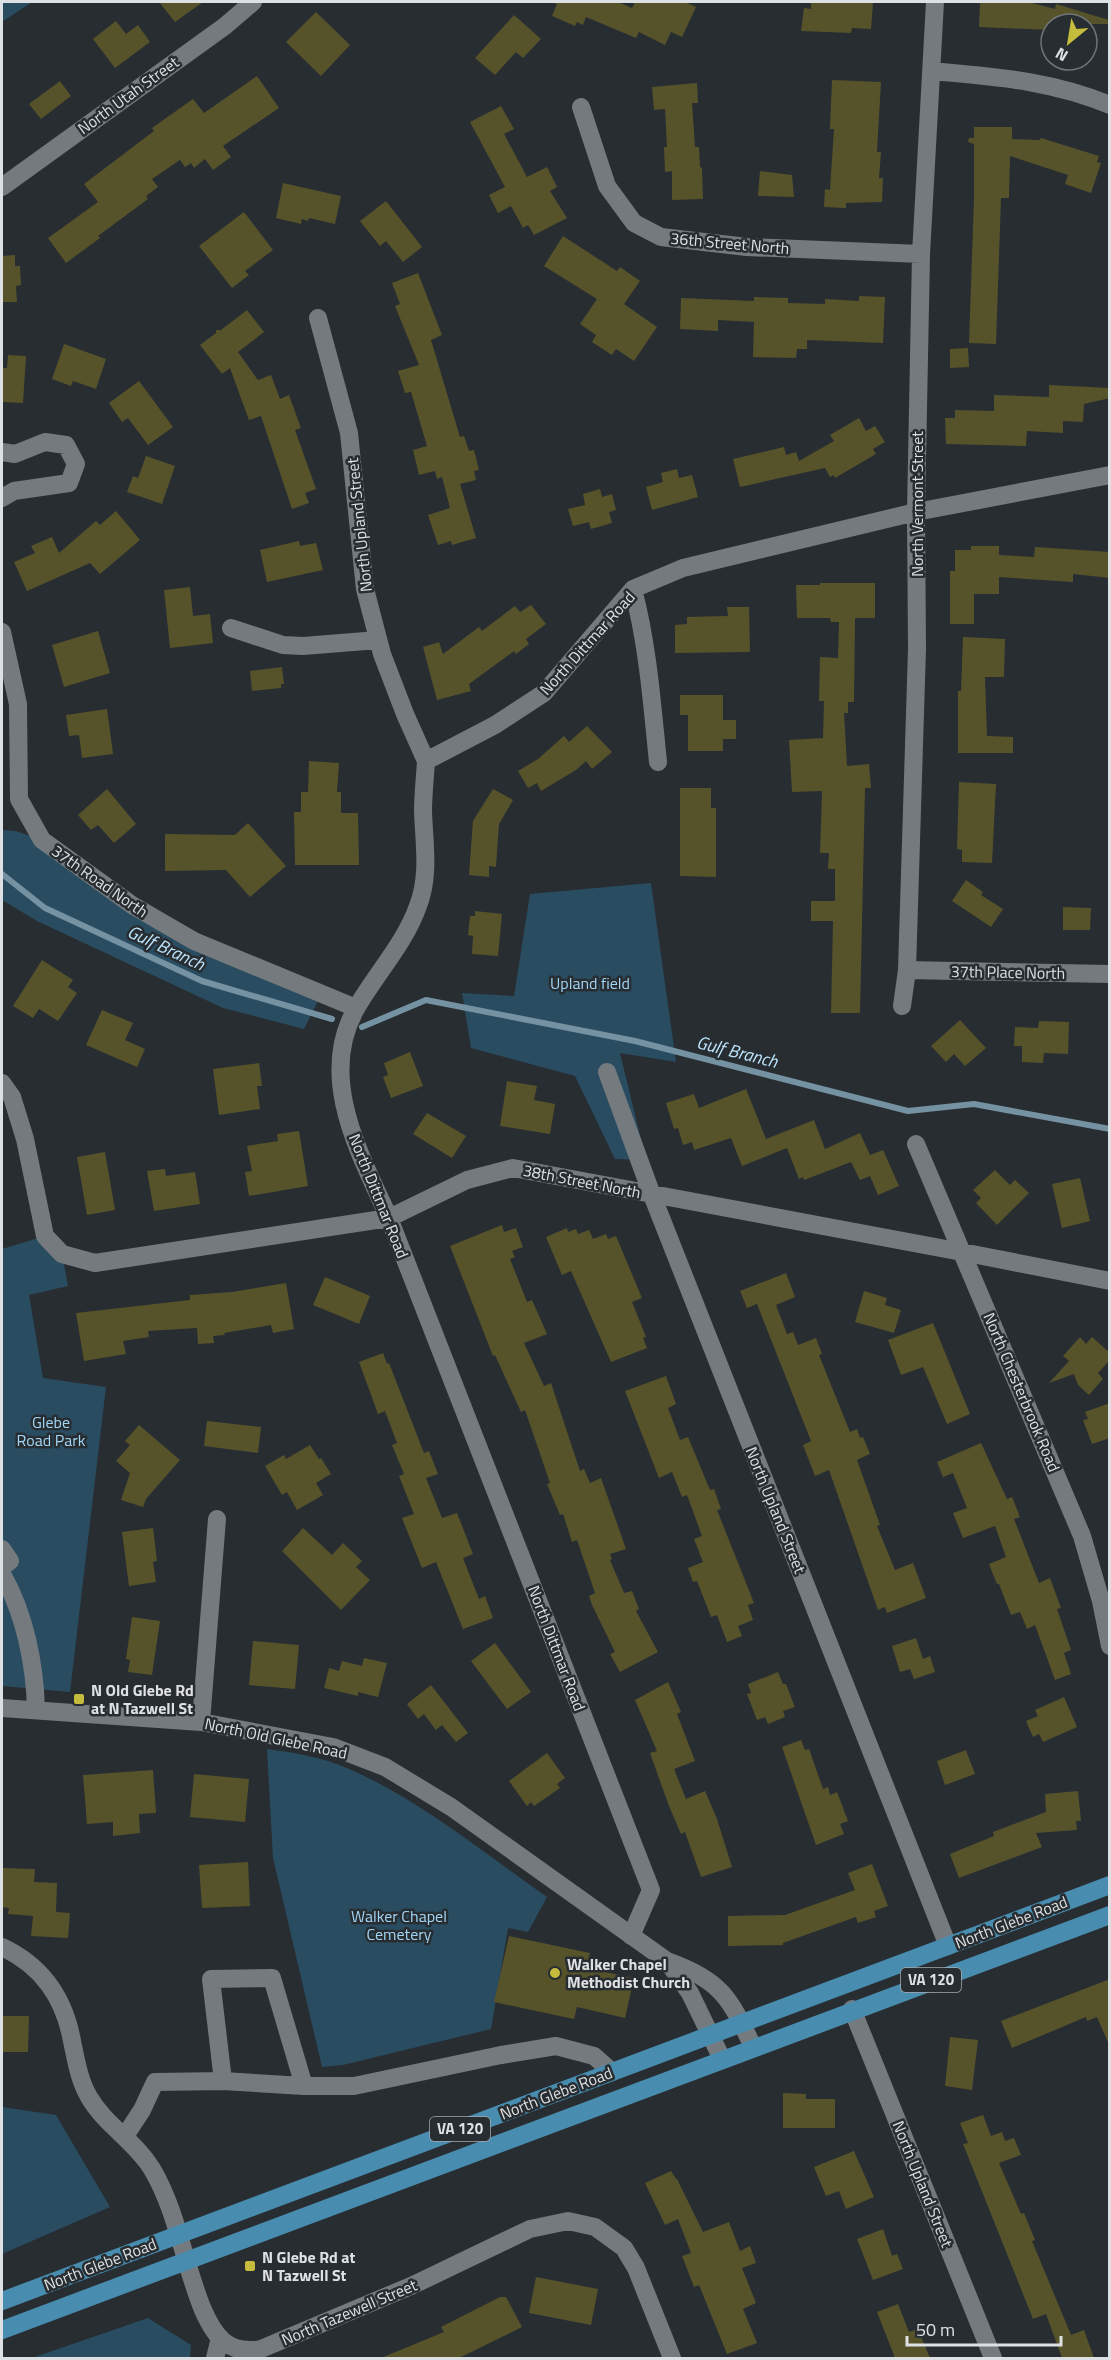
<svg xmlns="http://www.w3.org/2000/svg" width="1111" height="2360" font-family="'Titillium Web',sans-serif">
  <style>
    .green { fill: #294c61 }
    .lines { fill: none; stroke-linecap: round; stroke-linejoin: round }
    .stream { stroke: #7592a3; stroke-width: 6 }
    .building { fill: #56532b }
    .minor { stroke: #747a7d; stroke-width: 18 }
    .major { stroke: #488db0; stroke-width: 18 }
    .poi-dot { fill: #c5bc3d; stroke: #282d31; stroke-width: 2 }
    .labels { text-anchor: middle; stroke-width: 5; stroke-linejoin: round; paint-order: stroke }
    .shield { fill: #282d31; stroke: #a7abae; stroke-width: 1.5 }
    .shield-label { font-size: 15px; font-weight: bold; fill: #dee1e3 }
    .street-label { font-size: 16px; fill: #dee1e3; stroke: #282d31 }
    .park-label { font-size: 16px; fill: #a0d5f6; stroke: #282d31 }
    .poi-label { font-size: 16px; font-weight: bold; fill: #dee1e3; stroke: #282d31; text-anchor: start }
    .water-label { font-size: 18px; font-style: italic; fill: #bde5fe; stroke: #282d31 }
  </style>
  <rect width="100%" height="100%" fill="#282d31"/>
  <path class="green" d="M2 2H32L2 22Z
    M2 830 16 831 42 840 132 905 321 995 304 1029 223 1008 37 921 2 900Z
    M651 883 676 1062 620 1053 646 1160 615 1159 575 1076 471 1048 462 993 514 996 530 894Z
    M45 1236 62 1254 68 1286 29 1295 43 1378 106 1387 70 1692 2 1686V1249Z
    M267 1749C294 1753 322 1757 347 1768 419 1799 484 1853 547 1897L528 1932 508 1928 491 2029 343 2065 322 2067 273 1858Z
    M2 2107 56 2115 110 2207 2 2254Z
    M148 2318 191 2345 190 2358H32Z"/>
  <g class="lines">
    <path class="stream" d="M2 874 45 908 202 981 332 1019
      M362 1027 426 1000 635 1041 908 1111 974 1104 1110 1129"/>
  </g>
  <path class="building" d="M159 2H203L175 22Z
    M551 2H618L632 8 635 2H685L696 7 682 37 671 32 665 45 639 32 636 38 586 17 583 25 577 22 575 26 552 16 557 4Z
    M811 2H873L871 29 852 28 851 33 801 31 804 8 811 9Z
    M980 2H1028L1055 9 1056 4 1109 20 1108 24H1051V30L979 27Z
    M316 12 350 45 321 76 286 42Z
    M514 15 541 39 523 58 516 52 495 75 475 58Z
    M116 21 126 34 138 25 150 42 115 68 93 39Z
    M257 76 279 108 223 146 231 157 213 170 205 159 194 168 191 163 185 167 180 160 152 179 158 187 146 196 148 199 98 236 100 238 66 263 48 238 98 202 84 184 154 131 152 128 193 99 204 113Z
    M832 80 881 82 877 152H881L879 178H883L882 202 846 203V208L824 207 825 189 830 190 834 129H830Z
    M60 81 71 96 41 119 29 104Z
    M697 83 698 103H692L695 147H699L700 167 702 168 703 199 672 200V171L665 172 664 147H667L665 109 654 110 652 87Z
    M501 106 514 129 504 134 527 177 547 167 557 187 550 191 567 218 534 235 528 225 523 228 511 206 498 213 489 195 505 187 470 122Z
    M974 127H1012V139L1040 140 1041 138 1099 156 1097 162 1101 163 1091 193 1065 184 1068 175 1010 156 1009 198H1001L996 344 969 343 974 198V144L968 142 969 138H974Z
    M760 171 792 175 794 197 758 196Z
    M283 183 341 196 335 224 309 218 308 221 302 219 301 224 276 218Z
    M386 201 422 247 403 262 386 241 380 246 360 221Z
    M244 212 273 250 245 271 249 275 232 288 199 246Z
    M563 236 617 271 620 267 640 281 624 304 657 327 634 361 616 349 612 355 592 342 596 335 580 324 597 299 544 266Z
    M15 255V266H20L21 285 16 286 17 302H2V256Z
    M418 273 442 335 431 340 460 437 464 436 469 451 474 450 479 470 474 471 476 480 460 484 476 538 452 545 451 541 438 545 428 515 450 508 442 477 437 479 435 471 419 475 413 450 427 446 411 392 405 393 398 371 419 365 395 306 400 304 392 283Z
    M859 296 885 297 883 343 807 340V349H797L796 358 753 357 754 322 718 320V331L680 329 681 298 754 301V297L788 298V303L825 304V299L859 301Z
    M247 310 264 332 238 352 258 380 271 375 280 399 289 395 301 428 295 430 316 489 305 493 309 503 292 509 261 416 249 420 230 368 222 374 200 345 216 333V330H221Z
    M64 344 106 359 96 389 73 381 71 386 52 379Z
    M968 348 969 367 950 368V349Z
    M8 355 26 356 23 403 2 402V368H7Z
    M139 381 173 427 148 445 128 418 122 422 109 403Z
    M1049 385 1110 388V398L1084 404 1083 422 1063 421V433L1027 431 1026 446 946 444 945 418H955V410L994 411V395L1049 397Z
    M859 418 866 431 875 426 885 442 873 449 876 454 835 478 834 475 830 477 825 468 740 487 733 459 784 447 786 455 796 452 799 461 834 441 830 435Z
    M146 456 175 466 162 504 127 492 133 476 138 478Z
    M677 469 679 478 692 475 698 497 652 510 646 487 663 482 661 473Z
    M600 489 602 497 612 494 616 510 609 512 612 523 591 529 589 522 573 526 568 509 585 505 583 494Z
    M116 511 140 540 100 574 90 563 27 591 14 562 35 553 31 546 52 537 59 553 96 521 100 525Z
    M299 541 300 546 316 543 323 570 267 582 260 550Z
    M971 546H999V555L1034 557 1035 547 1110 552V578L1073 574V582L999 577V594H974V624H950V571H955V550H971Z
    M820 583H875V618H855L854 702H848V713H844L847 766 869 764 871 788H865L860 1013H831L833 921H811V901H835V869H828L829 853H820L822 791 792 792 789 740 823 738 824 701H819L820 657 838 658 839 622H831L830 618H797L796 585H820Z
    M190 587 193 616 210 614 213 643 170 648 164 590Z
    M531 605 546 624 526 639 529 644 516 654 514 651 469 684 471 691 437 700 423 647 439 642 443 654 479 627 482 631 515 606 520 612Z
    M727 607H749L750 652 675 653V625L687 624V617L728 616Z
    M98 631 110 673 64 687 52 645Z
    M963 637 1005 639 1004 677H985L987 736 1013 737V753H958V691H961Z
    M282 667 284 684H281V688L252 691 250 671Z
    M680 695H723V720H736V739H723V751H688V715H680Z
    M107 709 113 754 82 758 79 735 69 736 66 715Z
    M587 726 612 752 592 769 586 761 576 770 541 791 537 783 528 788 518 771 538 759 564 736 569 742Z
    M309 761 339 763 337 792H341V813H358L359 865H295L294 812H301V792H308Z
    M959 782 996 784 992 863 962 862V850L957 849Z
    M680 788H711V808H716V877L680 876Z
    M107 789 136 824 114 843 98 825 91 830 78 815Z
    M493 789 513 800 499 824 496 867 489 866V877L469 875 473 821Z
    M248 823 286 866 250 897 226 870 165 871V834L235 835Z
    M966 880 983 892 981 895 1003 909 991 927 952 901Z
    M1063 907 1091 908 1090 930H1063Z
    M475 911 502 914 498 956 472 954 473 936 468 935 470 916H475Z
    M42 960 73 980 68 987 77 993 58 1021 39 1009 33 1018 13 1006Z
    M102 1010 133 1023 125 1040 145 1049 137 1067 86 1045Z
    M960 1020 986 1048 965 1066 954 1054 946 1062 931 1046Z
    M1039 1021 1069 1022 1068 1054 1044 1053 1043 1063 1022 1062V1046H1014L1015 1027 1038 1028Z
    M410 1052 423 1086 391 1098 383 1077 388 1075 384 1063Z
    M259 1063 262 1086H257L260 1109 219 1115 213 1069Z
    M507 1081 537 1086 534 1100 555 1104 550 1134 500 1126Z
    M746 1089 766 1139 814 1120 825 1149 860 1133 870 1155 883 1150 899 1186 878 1195 870 1176 860 1180 851 1162 804 1180 803 1177 799 1179 787 1148 742 1166 731 1138 694 1150 692 1142 683 1145 678 1128 674 1129 666 1103 694 1094 699 1108Z
    M427 1113 466 1136 452 1158 413 1134Z
    M299 1131 308 1186 249 1196 245 1172 252 1171 247 1146 278 1141 277 1134Z
    M105 1152 115 1210 87 1215 77 1157Z
    M165 1169 166 1176 195 1172 200 1204 154 1211 147 1171Z
    M995 1170 1010 1185 1015 1180 1029 1193 997 1225 976 1203 981 1198 973 1190Z
    M1080 1178 1090 1221 1062 1228 1052 1184Z
    M502 1225 504 1232 516 1228 523 1247 512 1251 515 1257 510 1259 527 1302 532 1300 547 1334 524 1343 544 1386 551 1383 580 1471 584 1469 590 1483 601 1478 626 1549 610 1554 612 1559 610 1560 624 1593 632 1591 639 1609 636 1611 658 1652 620 1672 610 1654 615 1652 592 1605 589 1596 595 1593 577 1540 572 1542 563 1514 560 1515 547 1484 550 1483 525 1410 521 1412 495 1355 493 1356 450 1246Z
    M567 1228 568 1232 576 1229 578 1234 589 1230 593 1239 606 1234 608 1239 616 1236 642 1298 632 1302 646 1337 643 1338 647 1348 611 1362 571 1271 562 1275 546 1237Z
    M786 1273 795 1297 776 1305 787 1334 793 1332 798 1345 816 1338 822 1354 819 1355 850 1432 857 1429 860 1438 863 1437 870 1454 857 1460 880 1525 877 1526 895 1570 913 1563 926 1598 887 1613 885 1607 878 1610 829 1470 815 1476 803 1445 811 1441 757 1304 747 1308 740 1291Z
    M325 1277 370 1296 359 1324 313 1305Z
    M286 1283 294 1329 273 1333 271 1325 224 1333 225 1335 213 1336 214 1343 198 1344 197 1328 148 1331 149 1337 123 1341 126 1354 84 1361 76 1313 190 1300V1295L232 1292Z
    M864 1291 887 1298 885 1305 901 1310 894 1333 855 1322Z
    M933 1323 970 1414 947 1424 923 1367 901 1375 888 1340Z
    M1080 1337 1086 1344 1092 1337 1110 1353V1360L1098 1373 1103 1379 1089 1395 1078 1385 1074 1374 1049 1383 1069 1361 1063 1356Z
    M383 1353 387 1364 389 1363 424 1453 429 1451 438 1474 426 1478 442 1518 457 1513 473 1554 463 1558 479 1599 485 1596 493 1618 463 1629 436 1562 422 1568 402 1518 414 1514 399 1476 404 1474 392 1445 397 1443 385 1411 378 1414 359 1362Z
    M666 1376 676 1404 668 1408 680 1440 688 1437 710 1490 714 1489 721 1509 717 1510 754 1603 748 1605 753 1620 738 1626 742 1636 727 1642 717 1615 711 1617 697 1581 693 1582 688 1568 703 1562 694 1539 702 1536 687 1495 682 1497 672 1472 659 1478 625 1391Z
    M1110 1403V1438L1092 1444 1083 1420 1088 1419 1085 1412Z
    M207 1421 261 1427 258 1453 204 1446Z
    M139 1425 180 1460 146 1499 143 1507 121 1500 130 1473 116 1461 130 1445 125 1441Z
    M981 1443 1007 1499 1012 1497 1020 1517 1014 1519 1039 1583 1050 1578 1061 1608 1057 1609 1071 1650 1064 1653 1071 1674 1055 1680 1035 1625 1027 1629 1020 1612 1011 1615 999 1584H997L989 1564 1006 1557 995 1526 963 1538 953 1513 967 1508 953 1473 943 1477 937 1462Z
    M310 1445 319 1459 321 1458 331 1474 316 1483 323 1495 297 1510 287 1492 282 1495 265 1466 284 1455 286 1459Z
    M153 1528 157 1561 153 1562 156 1582 129 1586 122 1532Z
    M303 1528 332 1555 343 1543 362 1561 356 1567 370 1580 341 1610 282 1551Z
    M132 1617 160 1621 152 1675 128 1672 130 1660 126 1659Z
    M916 1638 923 1659 930 1656 935 1672 914 1679 910 1669 900 1672 892 1646Z
    M253 1641 299 1645 295 1689 249 1685Z
    M495 1643 531 1692 507 1709 471 1661Z
    M364 1658 387 1663 378 1697 358 1692V1696L324 1688 329 1668 339 1671 342 1661 362 1666Z
    M778 1672 783 1684H786L795 1707 783 1711 785 1717 768 1724 765 1717 757 1720 747 1694 751 1693 748 1684Z
    M668 1682 681 1712 677 1714 695 1761 674 1769 686 1799 705 1791 717 1819 732 1867 701 1877 685 1832 681 1834 669 1806 650 1753 657 1751 635 1700Z
    M431 1685 468 1733 456 1742 442 1725 436 1730 424 1714 418 1719 407 1704Z
    M1064 1697 1077 1727 1043 1742 1039 1734 1033 1737 1026 1721 1038 1716 1035 1710Z
    M801 1740 805 1750 809 1749 823 1789 828 1787 830 1795 837 1792 848 1821 840 1824 844 1834 816 1845 782 1747Z
    M966 1750 975 1774 945 1785 937 1761Z
    M547 1753 565 1778 557 1784 560 1788 534 1806 531 1802 527 1806 509 1781Z
    M153 1770 156 1813 139 1814 140 1833 113 1836V1822L87 1824 83 1775Z
    M194 1774 249 1779 245 1822 190 1817Z
    M1078 1791 1081 1821H1076L1077 1830 1036 1833 1042 1847 959 1878 950 1854 994 1836 993 1832 1046 1812 1045 1794Z
    M248 1862 250 1906 202 1908 199 1865Z
    M872 1864 888 1906 874 1911 876 1917 858 1923 856 1917 783 1943V1945L728 1946V1916L785 1915 855 1890 848 1873Z
    M2 1868 35 1869 34 1882 57 1883 56 1912 70 1913 68 1938 31 1936 33 1916 8 1914 9 1908 2 1907Z
    M509 1936 590 1953 586 1968 634 1978 625 2018 577 2007 574 2019 494 2002Z
    M1110 1979V2047L1097 2017 1087 2021 1086 2017 1012 2048 1001 2021Z
    M2 2016H29L28 2052H2Z
    M950 2037 978 2040 972 2090 945 2086Z
    M783 2093 806 2094V2099H835V2128H783Z
    M983 2115 991 2136 1002 2132 1005 2141 1014 2138 1021 2155 999 2163 1021 2214 1024 2213 1035 2240 1032 2241 1071 2335 1084 2330 1094 2358H1062L1046 2314 1033 2319 963 2144 968 2143 960 2123Z
    M854 2151 874 2197 846 2209 839 2191 826 2196 814 2167Z
    M671 2171 676 2179H677L703 2232 729 2222 740 2251 750 2246 756 2263 742 2268 756 2303 743 2309 757 2343 727 2354 699 2285 694 2287 682 2256 691 2253 678 2219 665 2225 645 2183Z
    M883 2229 892 2256 897 2254 903 2269 873 2280 857 2239Z
    M536 2277 598 2289 591 2325 529 2313Z
    M500 2297H506L522 2327 459 2358H381L444 2332 441 2327Z
    M898 2304 909 2332 918 2329 930 2358H895L877 2312Z"/>
  <g class="lines">
    <path class="minor" d="M932 71C995 77 1050 80 1110 105
      M581 107 607 186 634 223 661 237 747 247 921 254
      M2 187 225 26 253 2
      M318 318 349 433 365 589 382 654 405 714 426 761
      M2 452 15 454 45 442 66 445 76 464 69 483 14 491 2 498
      M633 589C648 646 652 704 658 762
      M231 628 283 645 303 646 378 640
      M2 632 18 704 19 799 42 840 132 905 194 941 356 1008
      M907 970 1110 974
      M902 1006 907 970 917 649 916 512 921 254 935 2
      M607 1072 652 1195 948 1946
      M2 1083 12 1097 25 1139 45 1236 62 1254 95 1263 389 1218 467 1180 513 1168 962 1252 1110 1281
      M916 1144 1082 1536 1101 1601 1110 1646
      M2 1549 10 1561 2 1567
      M2 1574C25 1614 35 1665 36 1710
      M2 1708 201 1722 333 1747 385 1767 451 1807 667 1961C721 1981 729 1996 753 2047
      M201 1722 217 1519
      M631 1936 651 1890 389 1218C360 1154 316 1076 357 1007 376 974 405 943 418 906 430 875 424 843 423 811 423 795 425 778 426 761L495 725 544 693 633 589 683 568 916 512 1110 475
      M2 1947C42 1966 64 1997 72 2041 76 2060 79 2080 89 2097 105 2125 135 2141 152 2169 177 2211 184 2264 203 2310 215 2337 228 2355 261 2349L411 2286 530 2229 568 2221 595 2227 624 2248 636 2268 672 2358
      M667 1961 690 1993 722 2059
      M852 2009 993 2358
      M304 2086H354L501 2055 556 2046 594 2056 612 2072
      M125 2136 142 2110 155 2082 223 2081 211 1979 272 1978 304 2086 223 2081
      M215 2358 220 2338"/>
    <path class="major" d="M2 2301 1110 1885
      M2 2330 1110 1915"/>
  </g>
  <g class="poi-dot">
    <rect x="73" y="1693" width="12" height="12" rx="3"/>
    <circle cx="555" cy="1973" r="6"/>
    <rect x="244" y="2260" width="12" height="12" rx="3"/>
  </g>
  <g class="labels">
    <g class="shield">
      <rect x="901" y="1968" width="60" height="24" rx="4.5"/>
      <rect x="430" y="2117" width="60" height="24" rx="4.5"/>
    </g>
    <g class="shield-label">
      <text x="931" y="1985">VA 120</text>
      <text x="460" y="2134">VA 120</text>
    </g>
    <g class="street-label">
      <text transform="translate(128 95) rotate(-36)" y="6">North Utah Street</text>
      <text transform="translate(730 243) rotate(5)" y="6">36th Street North</text>
      <text transform="translate(917 504) rotate(-90)" y="6">North Vermont Street</text>
      <text transform="translate(359 525) rotate(-96)" y="6">North Upland Street</text>
      <text transform="translate(587 643) rotate(-48)" y="6">North Dittmar Road</text>
      <text transform="translate(100 881) rotate(35)" y="6">37th Road North</text>
      <text transform="translate(1008 972) rotate(1)" y="6">37th Place North</text>
      <text transform="translate(582 1181) rotate(11)" y="6">38th Street North</text>
      <text transform="translate(379 1196) rotate(68)" y="6">North Dittmar Road</text>
      <text transform="translate(1022 1392) rotate(67)" y="6">North Chesterbrook Road</text>
      <text transform="translate(776 1510) rotate(68)" y="6">North Upland Street</text>
      <text transform="translate(557 1648) rotate(69)" y="6">North Dittmar Road</text>
      <text transform="translate(276 1738) rotate(12)" y="6">North Old Glebe Road</text>
      <text transform="translate(1011 1922) rotate(-21)" y="6">North Glebe Road</text>
      <text transform="translate(556 2093) rotate(-21)" y="6">North Glebe Road</text>
      <text transform="translate(923 2184) rotate(68)" y="6">North Upland Street</text>
      <text transform="translate(100 2264) rotate(-21)" y="6">North Glebe Road</text>
      <text transform="translate(349 2312) rotate(-23)" y="6">North Tazewell Street</text>
    </g>
    <g class="park-label">
      <text x="590" y="989">Upland field</text>
      <text x="51" y="1428">Glebe<tspan x="51" dy="18">Road Park</tspan></text>
      <text x="399" y="1922">Walker Chapel<tspan x="399" dy="18">Cemetery</tspan></text>
    </g>
    <g class="poi-label">
      <text x="91" y="1696">N Old Glebe Rd<tspan x="91" dy="18">at N Tazwell St</tspan></text>
      <text x="567" y="1970">Walker Chapel<tspan x="567" dy="18">Methodist Church</tspan></text>
      <text x="262" y="2263">N Glebe Rd at<tspan x="262" dy="18">N Tazwell St</tspan></text>
    </g>
    <g class="water-label">
      <text transform="translate(166 948) rotate(25)" y="6">Gulf Branch</text>
      <text transform="translate(737 1052) rotate(14)" y="6">Gulf Branch</text>
    </g>
  </g>
  <rect width="1111" height="2360" fill="none" stroke="#dee1e3" stroke-width="6"/>
  <g transform="translate(1069 42) rotate(210)"><circle r="28" fill="#282d31" stroke="#717578" stroke-width="1.5"/>
  <path d="M0-4.5L10 22L0 15L-10 22Z" fill="#c5bc3d"/>
  <text y="-9" font-size="16" font-weight="bold" text-anchor="middle" fill="#dee1e3">N</text>
  </g>
  <path d="M907 2336v9h154v-9" fill="none" stroke="#dee1e3" stroke-width="3"/>
  <text x="916" y="2336" font-size="18" fill="#dee1e3" stroke="#282d31" stroke-width="4.5" paint-order="stroke">50 m</text>
</svg>
